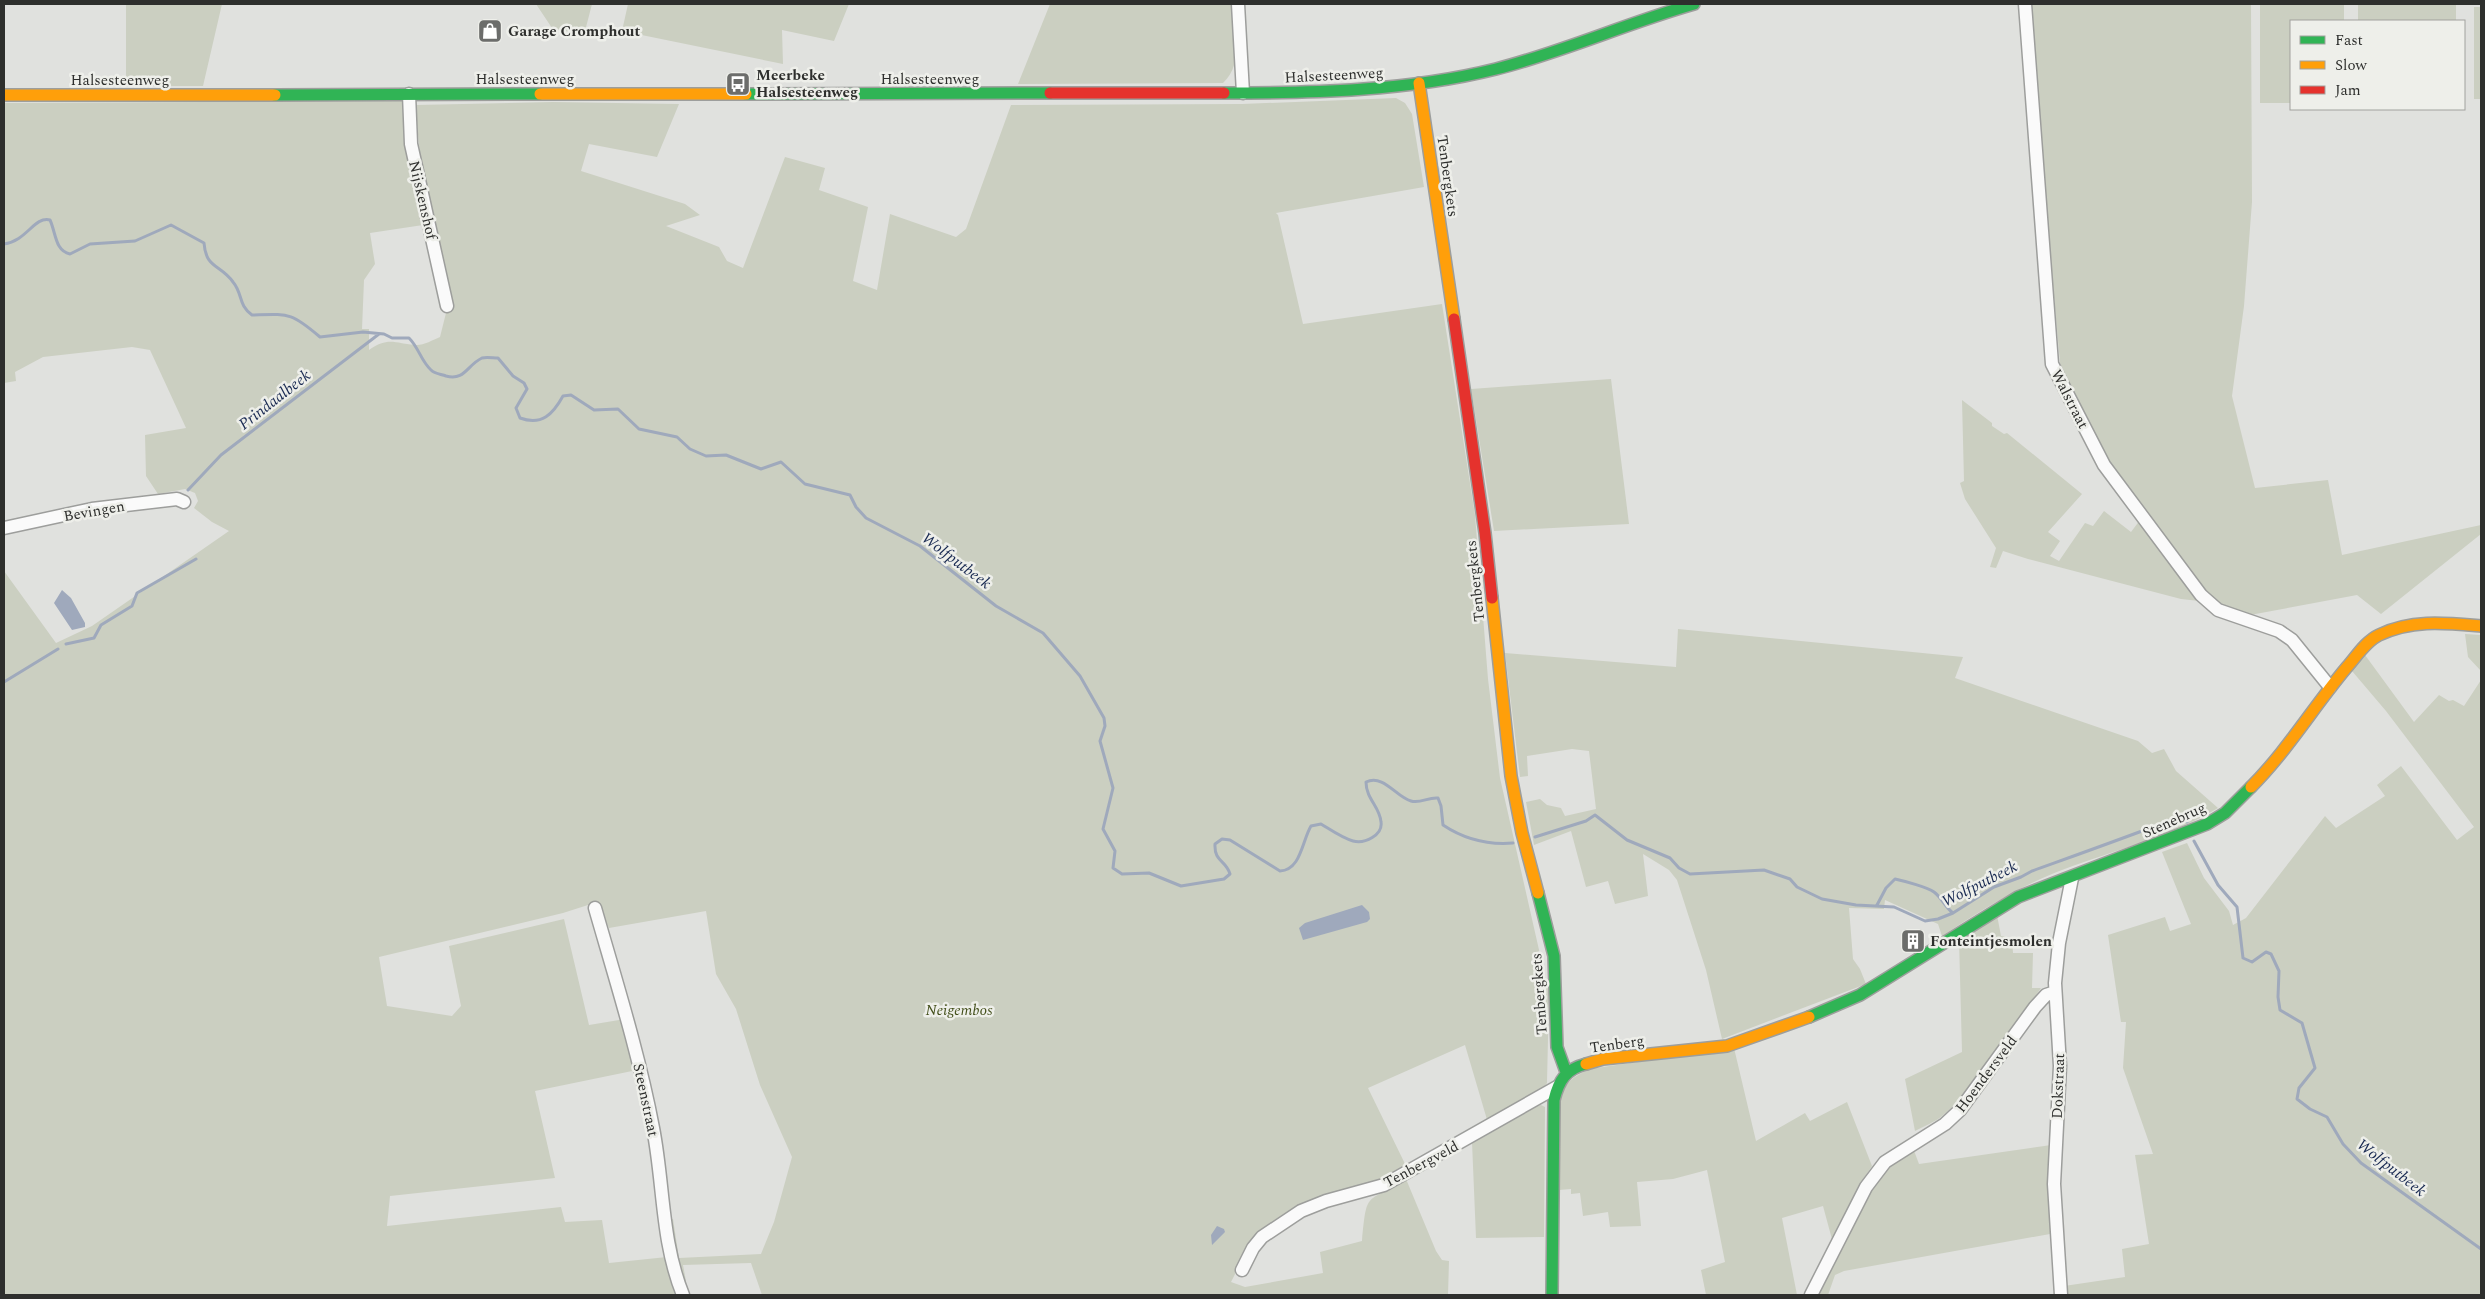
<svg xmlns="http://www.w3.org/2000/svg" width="2485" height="1299" font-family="Spectral,serif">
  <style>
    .green { fill: #cbcfc1 }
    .water { fill: #9fa9bc }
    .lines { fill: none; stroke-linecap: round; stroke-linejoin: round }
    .stream { stroke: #9fa9bc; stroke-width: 3 }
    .street-casing { stroke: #9d9e9c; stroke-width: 15 }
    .fast-casing { stroke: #9d9e9c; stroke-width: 14 }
    .slow-casing { stroke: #9d9e9c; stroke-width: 14 }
    .jam-casing { stroke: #9d9e9c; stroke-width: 14 }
    .street { stroke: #fafafa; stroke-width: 12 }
    .fast { stroke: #30b455; stroke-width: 11 }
    .slow { stroke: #ff9f0a; stroke-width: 11 }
    .jam { stroke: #e5322d; stroke-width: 11 }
    .labels { text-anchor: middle; stroke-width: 5; stroke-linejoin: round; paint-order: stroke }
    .poi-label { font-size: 15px; font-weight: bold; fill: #2e2f2d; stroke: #eeefea; text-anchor: start }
    .street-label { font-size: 15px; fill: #2e2f2d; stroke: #eeefea }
    .park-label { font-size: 15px; font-style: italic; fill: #434f1a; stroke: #eeefea }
    .water-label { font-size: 16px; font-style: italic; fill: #182951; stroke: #eeefea }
  </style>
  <rect width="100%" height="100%" fill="#e0e1de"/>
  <path class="green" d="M126 4H222L203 86H126Z
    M536 4H592L584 35 552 28Z
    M628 4H849L834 41 782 30 783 64 622 31Z
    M1050 4H1234C1235 30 1244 64 1223 83L1018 84Z
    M2031 4H2251L2252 202 2244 306 2232 396 2255 488 2328 480 2342 555 2481 525V534L2381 614 2357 595 2250 615 2223 606 2206 593 2107 458 2061 373 2045 198Z
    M2260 4H2344V21H2291V103H2260Z
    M2358 4H2456V21H2358Z
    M2474 7H2481V99H2474Z
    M1396 98 1405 103 1412 114 1424 187 1276 213 1278 215 1303 324 1442 304 1475 515 1488 679 1500 778 1549 994 1547 1083 1540 1092 1488 1123 1465 1045 1368 1088 1408 1170 1348 1191 1250 1245 1231 1282 1245 1287 1323 1273 1320 1252 1362 1241C1367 1188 1366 1205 1406 1179L1436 1251 1442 1260 1449 1261 1448 1295H762L751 1263 683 1265 686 1281 682 1283 667 1220 673 1219 679 1258 761 1254 774 1222 792 1157 760 1085 736 1009 716 974 706 911 609 928 599 906 588 905 563 913 379 957 387 1006 452 1016 461 1006 449 946 564 919 589 1025 625 1019 637 1070 535 1091 555 1178 390 1196 387 1226 561 1207 565 1222 602 1220 609 1263 667 1257 679 1295H4V571L56 643 92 626 229 531 212 522 194 508 198 501 195 493 185 489 158 494 146 476 145 435 186 428 150 350 132 347 43 357 15 372 16 381 4 383V103L404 101 423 225 370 233 375 264 364 280 362 329H369V350C389 336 395 344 417 345 424 345 433 340 440 337L446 313 453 301C437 237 418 172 416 105L553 102 679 104 657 157 589 144 581 171 685 204 700 215 666 226 719 247 727 261 743 268 785 157 825 168 819 190 868 207 853 281 877 290 890 214 956 237 966 229 1011 105 1242 104Z
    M1611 379 1629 524 1494 531 1471 389Z
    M1962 400 1992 423V426L2004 434 2007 433 2082 494 2048 532 2060 541 2050 556 2059 561 2085 523 2093 526 2104 511 2131 532 2140 520 2199 601 2181 599 2028 559 2003 551 1996 568 1990 567 1996 548 1965 499 1960 483 1964 481Z
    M1678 629 1963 657 1955 678 2138 741 2152 753 2164 749 2176 771 2218 808C2170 837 2115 850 2062 870 2018 887 1982 910 1942 936L1938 924 1885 900 1884 909 1849 908 1853 959 1860 969 1866 984 1722 1039 1706 970 1677 880 1669 870 1643 854 1648 896 1615 904 1608 881 1586 887 1571 831 1534 845 1526 802 1540 799 1547 805 1561 808 1565 816 1596 809 1589 751 1572 749 1527 756 1528 776 1520 777 1505 653 1676 667Z
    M2465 634 2481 635V671L2468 657Z
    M2365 655 2414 722 2439 695 2449 701 2453 700 2464 706 2481 680V1295H2065L2064 1286 2125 1277 2122 1249 2149 1244 2135 1155 2153 1154 2123 1068 2126 1022H2121L2108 935 2165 917 2170 931 2191 924 2162 852 2187 843 2204 878 2229 911 2233 925 2246 918 2325 816 2336 828 2385 796 2377 785 2401 766 2457 840 2474 827 2386 711 2352 671Z
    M1997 915 2001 936 2012 938 2013 953H2033L2032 988H2041C2011 1031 1983 1083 1942 1116 1935 1122 1924 1126 1915 1131L1905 1079 1962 1052 1959 939Z
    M1734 1048 1756 1141 1805 1113 1810 1121 1847 1102 1872 1166 1858 1187 1833 1243 1823 1206 1782 1218 1797 1295H1706L1701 1270 1725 1262 1707 1170 1673 1179 1637 1182 1641 1226 1610 1227 1608 1212 1583 1216 1580 1193 1571 1194V1189L1559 1190C1559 1168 1556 1107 1564 1089 1570 1077 1584 1071 1596 1068Z
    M1541 1105 1545 1107 1544 1237 1476 1238 1472 1142 1535 1106Z
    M2051 1145 2050 1234 1844 1271 1835 1275 1828 1295H1818L1869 1194 1891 1164 1913 1148 1919 1164Z"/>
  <path class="water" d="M62 590 71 598 85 623V627L72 630 54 603Z
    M1362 905 1369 912 1370 919 1367 922 1303 940 1299 928 1305 923Z
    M1217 1226 1224 1229 1225 1232 1212 1245 1211 1235Z"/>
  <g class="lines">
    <path class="stream" d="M4 244C27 241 34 216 50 220 56 233 55 251 70 254L90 244 135 241 171 225 204 243C206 269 220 264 233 282 243 294 238 305 252 315 289 314 291 312 320 337L363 332 384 334 392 338H409C419 348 421 361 431 370 435 374 441 374 446 376 465 381 467 365 482 358 486 357 493 358 498 358L513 376 524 383 527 389 516 408 520 418C542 426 553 414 563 396L571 395 594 410 618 409 639 429 677 437 690 449 706 456 726 455 761 469 781 462 805 484 850 495 856 507 866 518 920 546 996 606 1043 633 1080 676 1104 718 1105 726 1100 741 1113 788 1103 829 1115 851 1113 868 1122 874 1149 873 1181 886 1224 879 1230 874C1226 860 1214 862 1215 844L1222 839 1230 840 1280 871C1301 870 1302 841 1311 826L1321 824C1331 830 1342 838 1353 841 1365 844 1383 835 1381 822 1380 807 1366 799 1366 782 1384 774 1396 797 1411 801 1420 804 1428 797 1438 798L1441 806 1443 825C1464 839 1489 845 1513 843
      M188 490 221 455 379 334
      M66 644 94 638 101 625 132 606 137 593 196 559
      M4 682 58 649
      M1535 837 1586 821 1595 815 1627 840 1670 858 1679 868 1690 874 1764 870 1790 879 1797 887 1822 899 1856 905 1894 907 1925 921 1938 919 1953 913 1994 887 2021 877 2032 871C2082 853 2130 836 2179 817L2187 822
      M2194 841 2218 885 2237 907 2243 958 2252 962 2266 952 2271 954 2279 971 2278 997 2280 1010 2302 1023 2315 1068 2299 1088 2297 1099 2310 1109 2327 1117 2343 1144 2361 1163 2481 1249
      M1877 905 1886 888 1895 879C1904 881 1927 887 1934 892 1942 898 1945 907 1953 913"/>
    <defs>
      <path id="street" d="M1238 4 1243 93
        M2025 4 2052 364 2104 465 2201 595 2218 610 2279 631 2292 640 2330 687
        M409 94 411 144 447 306
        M4 528 92 509 177 499 184 502
        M595 908C616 981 639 1054 653 1128 664 1184 661 1241 683 1295
        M1242 1270 1253 1248 1262 1237 1301 1211 1326 1201 1384 1185 1557 1087
        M1811 1295 1866 1187 1885 1162 1945 1124 1960 1110 2035 1007 2046 995 2055 992
        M2061 1295 2054 1184 2060 1066 2055 983 2059 943 2072 878"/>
      <path id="fast" d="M1224 93C1314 93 1408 91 1496 69 1563 52 1627 23 1694 4
        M746 94 1050 93
        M275 95 540 94
        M1538 893 1554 956 1557 1047 1566 1072
        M1809 1017 1860 995 2018 897 2207 824 2225 813 2251 787
        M1552 1295 1554 1100C1559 1080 1566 1069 1586 1064"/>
      <path id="slow" d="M1419 83 1454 319
        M540 94H746
        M4 95H275
        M1492 598 1511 776 1522 833 1538 893
        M2251 787C2287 751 2314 706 2347 667 2356 657 2366 641 2379 635 2412 619 2446 623 2481 626
        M1586 1064 1603 1059 1727 1046 1809 1017"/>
      <path id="jam" d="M1050 93H1224
        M1454 319 1485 533 1492 598"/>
    </defs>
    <use href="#street" class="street-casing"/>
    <use href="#fast" class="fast-casing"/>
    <use href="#slow" class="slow-casing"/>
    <use href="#jam" class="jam-casing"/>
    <use href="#street" class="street"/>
    <use href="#fast" class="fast"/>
    <use href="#slow" class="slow"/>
    <use href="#jam" class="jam"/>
  </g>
  <defs>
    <symbol id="shop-square" viewBox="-11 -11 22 22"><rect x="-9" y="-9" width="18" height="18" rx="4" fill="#6c6d6b" stroke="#eeefea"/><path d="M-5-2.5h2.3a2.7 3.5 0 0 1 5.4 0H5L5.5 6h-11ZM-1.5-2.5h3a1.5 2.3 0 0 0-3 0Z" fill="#fff"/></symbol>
    <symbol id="bus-square" viewBox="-11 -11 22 22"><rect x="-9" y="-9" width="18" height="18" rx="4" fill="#6c6d6b" stroke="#eeefea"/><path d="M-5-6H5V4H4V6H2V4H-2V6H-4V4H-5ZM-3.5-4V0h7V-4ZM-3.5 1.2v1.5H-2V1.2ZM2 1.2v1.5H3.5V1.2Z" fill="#fff"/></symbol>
    <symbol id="building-square" viewBox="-11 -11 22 22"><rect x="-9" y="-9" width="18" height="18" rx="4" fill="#6c6d6b" stroke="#eeefea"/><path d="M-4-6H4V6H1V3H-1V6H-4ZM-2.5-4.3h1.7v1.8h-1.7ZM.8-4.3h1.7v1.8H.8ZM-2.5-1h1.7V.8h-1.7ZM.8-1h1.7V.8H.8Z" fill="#fff"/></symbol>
  </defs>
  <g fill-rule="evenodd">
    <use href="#shop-square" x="476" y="17" width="28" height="28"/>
    <use href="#bus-square" x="724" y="70" width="28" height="28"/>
    <use href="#building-square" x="1899" y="927" width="28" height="28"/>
  </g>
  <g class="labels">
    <g class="poi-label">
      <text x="508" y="36">Garage Cromphout</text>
      <text x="756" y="80">Meerbeke<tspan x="756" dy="17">Halsesteenweg</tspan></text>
      <text x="1930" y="946">Fonteintjesmolen</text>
    </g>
    <g class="street-label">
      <text transform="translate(1334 75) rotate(-3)" y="5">Halsesteenweg</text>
      <text x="525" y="84">Halsesteenweg</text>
      <text x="930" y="84">Halsesteenweg</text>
      <text x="120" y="85">Halsesteenweg</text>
      <text transform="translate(1448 176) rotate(82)" y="5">Tenbergkets</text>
      <text transform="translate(423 200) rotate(77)" y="5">Nijskenshof</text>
      <text transform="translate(2070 399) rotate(63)" y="5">Walstraat</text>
      <text transform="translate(94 511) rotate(-10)" y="5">Bevingen</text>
      <text transform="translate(1475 581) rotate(-96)" y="5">Tenbergkets</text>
      <text transform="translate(2174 820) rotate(-24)" y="5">Stenebrug</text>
      <text transform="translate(1539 994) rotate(-94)" y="5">Tenbergkets</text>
      <text transform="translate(1617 1044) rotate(-8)" y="5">Tenberg</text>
      <text transform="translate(1986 1074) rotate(-53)" y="5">Hoendersveld</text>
      <text transform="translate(2058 1086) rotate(-88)" y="5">Dokstraat</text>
      <text transform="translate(646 1100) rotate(78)" y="5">Steenstraat</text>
      <text transform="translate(1421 1164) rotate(-28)" y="5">Tenbergveld</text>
    </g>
    <g class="park-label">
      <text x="959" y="1015">Neigembos</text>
    </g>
    <g class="water-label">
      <text transform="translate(274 399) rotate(-38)" y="6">Prindaalbeek</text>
      <text transform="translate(957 560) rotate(37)" y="6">Wolfputbeek</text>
      <text transform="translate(1979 883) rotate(-27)" y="6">Wolfputbeek</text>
      <text transform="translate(2392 1167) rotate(38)" y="6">Wolfputbeek</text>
    </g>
  </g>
  <rect width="2485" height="1299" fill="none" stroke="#2e2f2d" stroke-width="10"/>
  <rect x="2290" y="20" width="175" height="90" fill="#eeefea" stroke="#a1a29e"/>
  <rect x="2300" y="36" width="25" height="8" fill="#30b455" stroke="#a1a29e"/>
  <text x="2335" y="45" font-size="15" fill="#2e2f2d">Fast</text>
  <rect x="2300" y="61" width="25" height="8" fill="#ff9f0a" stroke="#a1a29e"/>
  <text x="2335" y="70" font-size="15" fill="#2e2f2d">Slow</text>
  <rect x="2300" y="86" width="25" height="8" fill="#e5322d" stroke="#a1a29e"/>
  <text x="2335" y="95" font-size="15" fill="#2e2f2d">Jam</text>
</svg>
